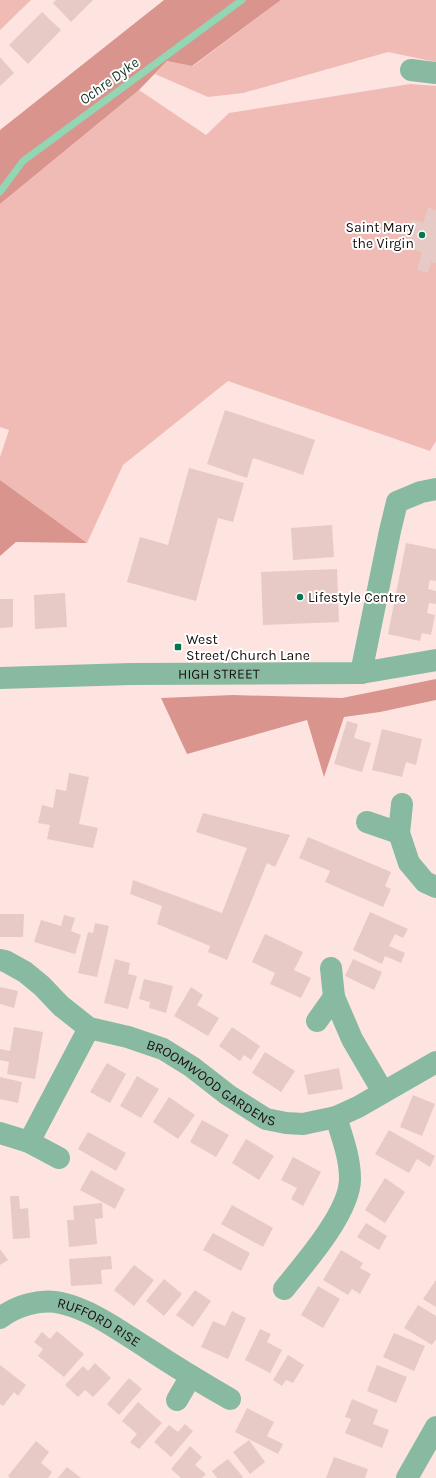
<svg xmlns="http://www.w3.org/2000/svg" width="436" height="1478" font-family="Karla,sans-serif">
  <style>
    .green { fill: #f0bbb4 }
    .forest { fill: #d9958d }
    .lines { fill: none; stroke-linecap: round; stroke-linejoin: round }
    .stream { stroke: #92d6b4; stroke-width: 7 }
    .building { fill: #e7c9c6 }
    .minor { stroke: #87baa0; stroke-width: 22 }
    .poi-dot { fill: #077650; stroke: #fff; stroke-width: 1.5 }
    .labels { text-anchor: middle; stroke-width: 4; stroke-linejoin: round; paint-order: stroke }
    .poi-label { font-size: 14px; fill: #190f0e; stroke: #fff; text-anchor: start }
    .street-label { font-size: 14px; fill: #190f0e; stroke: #fff }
    .water-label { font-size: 15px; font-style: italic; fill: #143325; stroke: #fff }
  </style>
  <rect width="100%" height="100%" fill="#fde4e1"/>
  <path class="green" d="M0 0H31L0 30Z
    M281 0H436V62L388 52 243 93 208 97 155 74 167 61 193 66Z
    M410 84 436 86V441L430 451 228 381 123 465 87 543 0 480V457L9 430 0 427V204L139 90 206 135 229 113Z"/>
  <path class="forest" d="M164 0H281L192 66 167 61 139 90 0 204V130Z
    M0 480 87 543 16 542 0 556Z
    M436 679V700L380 712 344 717 324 777 307 720 187 754 161 698 233 695 342 698Z"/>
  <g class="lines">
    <path class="stream" d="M0 192 23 161 242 0"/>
  </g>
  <path class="building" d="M56 0H93L71 22 53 3Z
    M42 12 61 30 28 64 9 45Z
    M0 57 14 73 0 86Z
    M428 207 436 210V263L431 262 428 273 417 270 422 252 404 247 412 219 423 223Z
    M225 410 315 440 303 475 253 458 247 478 207 464Z
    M189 468 244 483 233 522 218 518 196 601 127 582 140 537 168 545Z
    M332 525 334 557 293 560 291 528Z
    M406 543 436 549V581L430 580 428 589 436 591V604L429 603 427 613 435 615 431 635 422 633 420 641 388 634Z
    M337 569 339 622 263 625 261 572Z
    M65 593 67 627 35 629 34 595Z
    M0 599H13V627L0 628Z
    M347 721 358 724 354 738 371 743 362 772 334 764Z
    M382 729 422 739 416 765 406 762 402 777 372 770Z
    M69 773 89 777 79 824 98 828 93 848 47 839 50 825 38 823 42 805 53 808 56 789 66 791Z
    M203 813 290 835 275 867 267 863 227 960 208 952 210 946 157 924 162 906 130 894 133 880 222 913 247 848 196 832Z
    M308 837 391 872 385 886 391 889 383 907 325 882 330 871 299 858Z
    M370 912 408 929 403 938 395 934 389 946 405 953 401 963 385 956 382 964 353 950Z
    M0 914H24L23 937H0Z
    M64 915 75 918 71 931 81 935 75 954 34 942 41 920 61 926Z
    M95 923 109 926 97 977 78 973 88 932 93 933Z
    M265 934 303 952 294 970 311 978 301 998 270 984 275 973 252 962Z
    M115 959 130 963 128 974 137 976 128 1009 104 1003Z
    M353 959 382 972 374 990 345 976Z
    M144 979 173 986 166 1013 149 1008 150 1002 139 999Z
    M0 987 18 991 14 1008 0 1004Z
    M191 987 203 995 197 1005 219 1018 208 1036 174 1016Z
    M14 1027 43 1032 35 1079 7 1074 9 1062 0 1060V1049L10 1051Z
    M232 1027 260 1046 251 1060 244 1055 240 1061 219 1046Z
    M265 1052 295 1071 281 1092 252 1073Z
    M107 1063 126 1074 110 1103 90 1092Z
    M339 1068 343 1089 308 1095 304 1075Z
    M137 1076 159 1089 141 1118 120 1106Z
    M0 1077 22 1082 18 1103 0 1099Z
    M413 1095 435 1104 422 1136 400 1127Z
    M169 1097 195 1115 178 1139 153 1122Z
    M202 1120 229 1135 216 1157 190 1142Z
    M389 1130 435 1156 430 1167 417 1159 409 1173 375 1154Z
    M88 1132 126 1153 116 1171 78 1149Z
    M246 1139 274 1156 259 1180 232 1163Z
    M293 1157 321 1172 303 1206 291 1199 297 1188 281 1180Z
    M91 1170 125 1189 115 1209 80 1190Z
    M385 1178 405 1192 385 1223 365 1210Z
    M10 1196H19L20 1209 28 1208 30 1238 13 1239Z
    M102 1203 103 1218 95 1219 97 1244 69 1247 67 1220H74L73 1206Z
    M232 1205 273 1228 263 1247 221 1224Z
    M366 1223 387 1236 379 1250 357 1237Z
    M213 1233 250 1253 241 1271 203 1250Z
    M0 1249 8 1260 0 1265Z
    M341 1250 363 1263 360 1268 371 1274 360 1294 352 1289 348 1295 323 1280Z
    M111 1256 112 1269 101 1270 102 1284 71 1286 69 1259Z
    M134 1265 154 1280 134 1306 114 1290Z
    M164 1279 182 1294 164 1316 146 1301Z
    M436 1280V1307L423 1299Z
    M318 1286 340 1299 323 1328 301 1315Z
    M195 1290 211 1301 193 1327 176 1315Z
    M418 1305 436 1316V1339L432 1345 404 1328Z
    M232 1311 246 1318 228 1359 201 1347 213 1321 225 1326Z
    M260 1329 271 1334 267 1342 282 1350 270 1373 245 1360Z
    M57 1331 84 1354 64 1377 38 1356 43 1349 34 1342 42 1332 50 1339Z
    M394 1333 425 1346 414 1371 383 1357Z
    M288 1355 304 1365 293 1383 286 1380 282 1386 273 1380Z
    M95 1363 111 1378 93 1397 85 1390 78 1397 65 1385 83 1366 88 1371Z
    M0 1365 26 1385 18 1396 14 1392 3 1406 0 1404Z
    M377 1365 407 1377 396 1403 367 1391Z
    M129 1378 142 1389 119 1415 107 1404Z
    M352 1399 378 1410 373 1424 389 1430 382 1448 345 1433 351 1419 345 1417Z
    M138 1402 162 1423 139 1449 130 1442 137 1434 122 1421Z
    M247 1408 274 1422 267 1436 283 1444 278 1454 235 1432Z
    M185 1424 193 1431 171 1457 154 1442 169 1425 178 1432Z
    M249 1440 265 1462 250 1474 233 1452Z
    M36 1441 49 1452 41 1463 52 1472 48 1478H10L8 1476Z
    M190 1446 202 1457 195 1465 206 1474 202 1478H181L171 1469Z
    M334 1457 368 1469 365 1478H326Z
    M228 1459 243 1477 242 1478H217L212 1471Z
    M67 1467 81 1478H58Z"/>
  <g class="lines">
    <g class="minor">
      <path d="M411 70 436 73"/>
      <path d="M361 673 390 531 397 502 421 492 436 489"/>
      <path id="s1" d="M0 678 131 674 361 673 436 660"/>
      <path d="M402 804 399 833 409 863 425 882 436 887"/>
      <path d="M367 822 399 833"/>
      <path id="s2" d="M0 960 5 961 25 972 42 986 61 1006 89 1028 128 1037 163 1049 192 1067 228 1095 266 1119 286 1123 303 1124 336 1117 358 1107 436 1062"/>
      <path d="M331 968 334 997 352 1039 383 1092"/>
      <path d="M317 1021 334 997"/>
      <path d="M0 1133 29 1142 59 1158"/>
      <path d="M29 1142 89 1028"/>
      <path d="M284 1289C305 1263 350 1212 350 1179 350 1157 342 1137 336 1117"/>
      <path id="s3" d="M0 1318C16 1306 41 1298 61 1303 92 1310 120 1331 147 1348 174 1366 202 1383 230 1399"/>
      <path d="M177 1400 191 1376"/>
      <path d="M407 1478 436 1427"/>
    </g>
  </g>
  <g class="poi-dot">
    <circle cx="422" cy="235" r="4"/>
    <circle cx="300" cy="597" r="4"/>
    <rect x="174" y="643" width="8" height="8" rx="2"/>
  </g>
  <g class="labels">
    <g class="poi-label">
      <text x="414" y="232" text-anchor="end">Saint Mary<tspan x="414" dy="16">the Virgin</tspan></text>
      <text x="308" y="602">Lifestyle Centre</text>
      <text x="186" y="644">West<tspan x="186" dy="16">Street/Church Lane</tspan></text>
    </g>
    <g class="street-label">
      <text dy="5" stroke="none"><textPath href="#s1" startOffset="219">HIGH STREET</textPath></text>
      <text dy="5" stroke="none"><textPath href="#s2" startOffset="249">BROOMWOOD GARDENS</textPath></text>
      <text dy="5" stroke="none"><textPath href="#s3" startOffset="107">RUFFORD RISE</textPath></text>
    </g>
    <g class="water-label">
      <text transform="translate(109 81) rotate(-36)" y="5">Ochre Dyke</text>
    </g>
  </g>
</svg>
